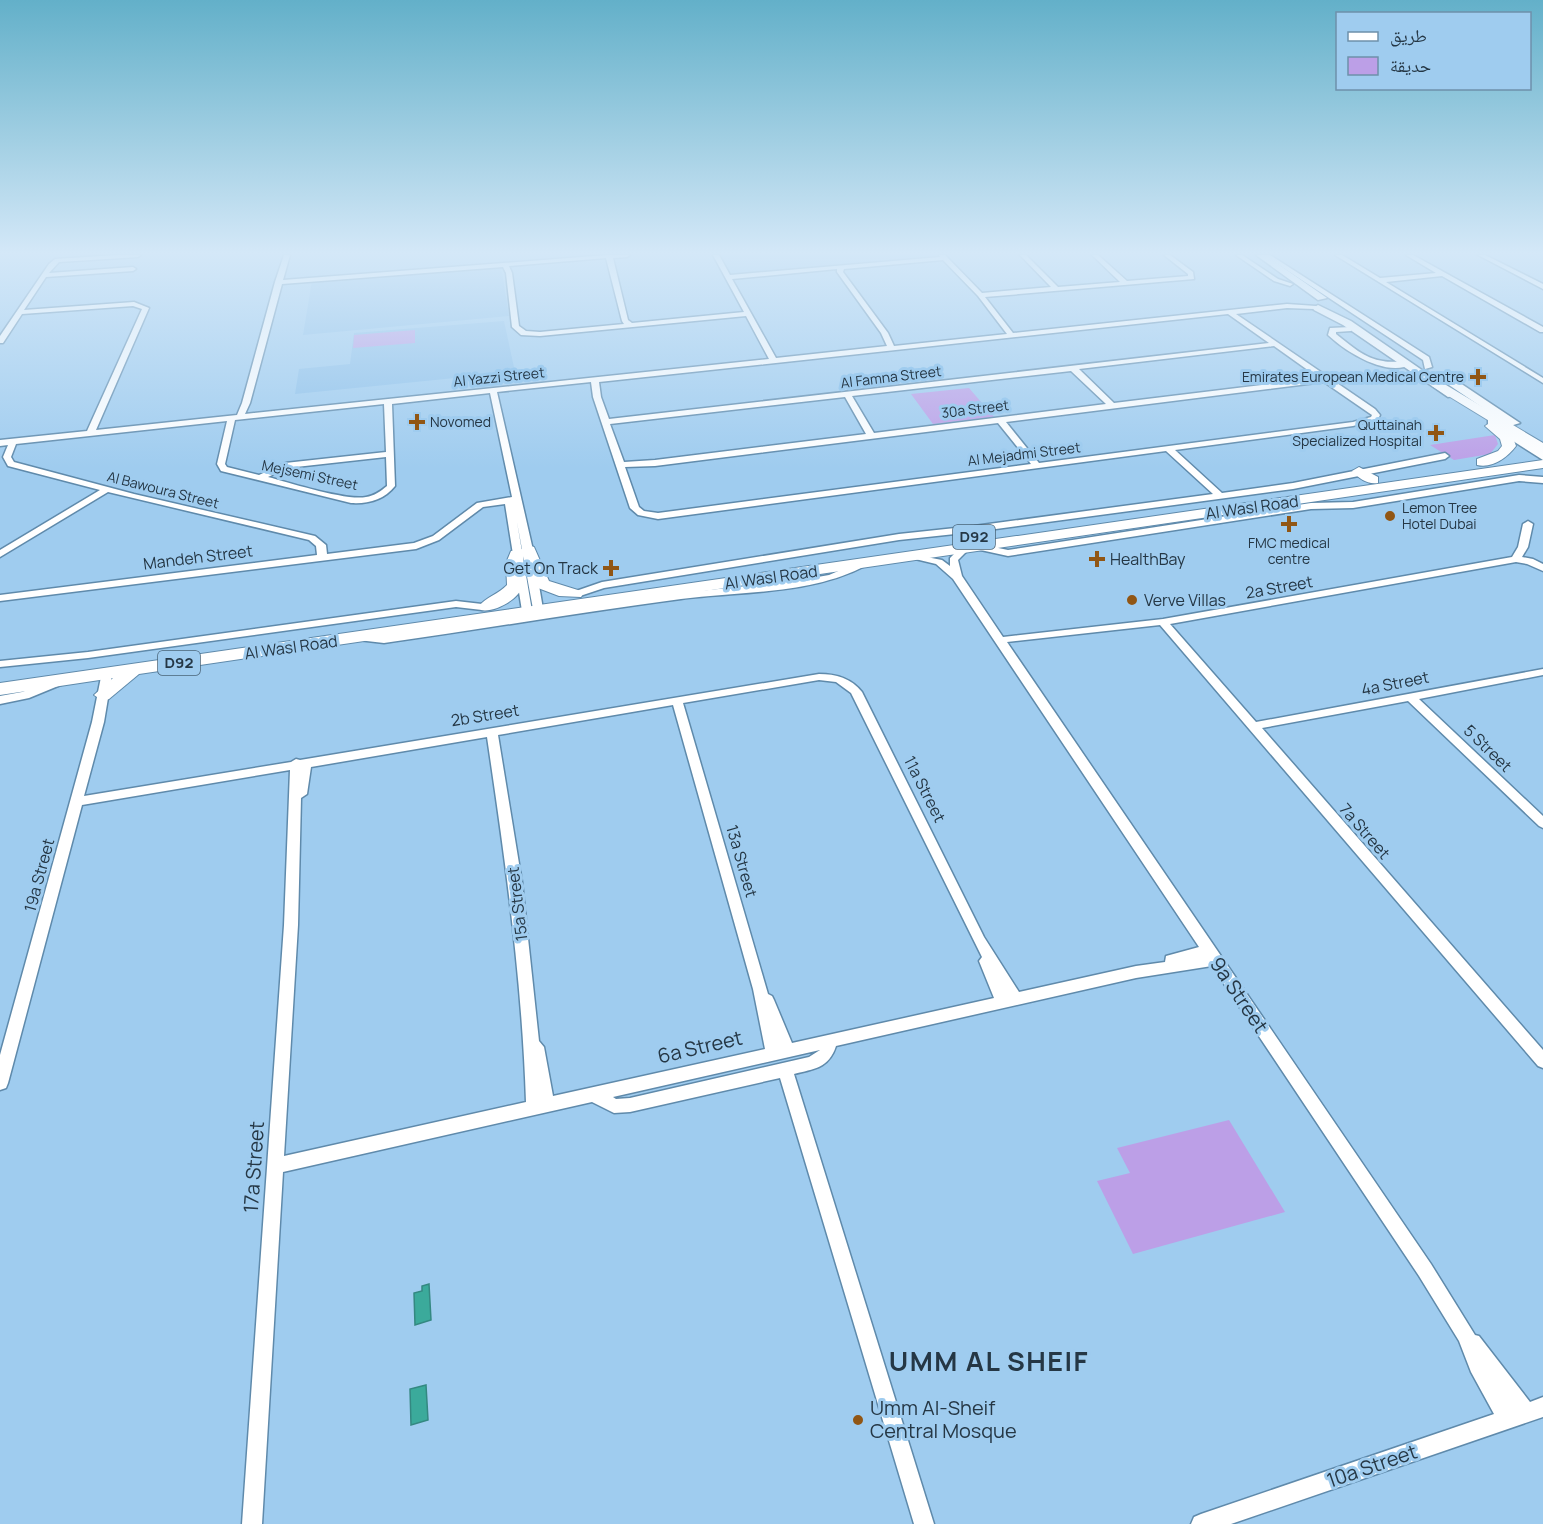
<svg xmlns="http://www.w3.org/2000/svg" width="1543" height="1524" font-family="Manrope,'Noto Naskh Arabic',sans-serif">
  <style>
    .built { fill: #8ec1ea }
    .green { fill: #bc9fe7 }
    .water { fill: #3baa9b; stroke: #348881; stroke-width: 1.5 }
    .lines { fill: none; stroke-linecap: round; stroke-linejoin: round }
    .minor-casing { stroke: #5f8aab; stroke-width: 3 }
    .secondary-casing { stroke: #5f8aab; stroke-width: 3 }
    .primary-casing { stroke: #5f8aab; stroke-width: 2 }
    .minor { fill: #fff; fill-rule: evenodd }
    .secondary { fill: #fff; fill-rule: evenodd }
    .primary { fill: #fff; fill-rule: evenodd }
    .poi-dot { fill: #915614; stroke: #9fccef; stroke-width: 2 }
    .labels { text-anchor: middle; stroke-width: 6; stroke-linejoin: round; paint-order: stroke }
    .far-street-label { font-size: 14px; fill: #253745; stroke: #9fccef }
    .far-poi-label { font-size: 14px; fill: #253745; stroke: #9fccef; text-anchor: end }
    .shield { fill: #9fccef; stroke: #4a6478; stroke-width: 1.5 }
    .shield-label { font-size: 15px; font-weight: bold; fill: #253745 }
    .street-label { font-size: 16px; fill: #253745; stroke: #9fccef }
    .poi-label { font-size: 16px; fill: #253745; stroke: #9fccef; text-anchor: start }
    .near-street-label { font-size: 20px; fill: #253745; stroke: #9fccef }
    .near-poi-label { font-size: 20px; fill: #253745; stroke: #9fccef; text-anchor: start }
    .near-district-label { font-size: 27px; font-weight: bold; letter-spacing: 1.5px; fill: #253745; stroke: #9fccef }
  </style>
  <rect width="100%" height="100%" fill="#9fccef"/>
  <path class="built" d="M719 255H935L930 258 739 274 728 272Z
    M501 266 509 316 303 335 312 281Z
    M504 321 515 372 295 394 299 369 350 364 354 333Z"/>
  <path class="green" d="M415 330V343L353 348 354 335Z
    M969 388 994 417 933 424 911 394Z
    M1495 435 1498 444 1490 454 1454 460 1430 445Z
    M1229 1120 1285 1212 1133 1254 1097 1181 1130 1173 1117 1148Z"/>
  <path class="water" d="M429 1284 431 1320 415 1325 414 1293 422 1291V1286Z
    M426 1385 428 1420 411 1425 410 1389Z"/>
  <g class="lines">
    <defs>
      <path id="minor" d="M116 255H141L138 257 59 262 49 273 133 267 136 269 133 271 46 277 24 310 134 302 149 308 96 430 237 415 242 403 275 282 284 255H290L283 280 607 255H630L627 257 613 258 628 320 632 323 744 312 713 255H719L730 275 940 257 939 255H945L982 293 1051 287 1020 255H1026L1058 287 1120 282 1092 255H1098L1127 281 1188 276V274L1164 255H1170L1193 272 1194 279 985 297 1013 333 1287 304 1316 306V308L1314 309 1287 308 1236 314 1375 409 1380 415 1378 419 1353 426 1175 450 1222 493 1293 483 1445 453 1449 456 1445 459 1293 489 974 532 899 540 604 588 580 596 576 595V591L602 582 899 534 974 526 1213 494 1166 451 658 519 638 515 630 508 593 397 591 382 497 392 533 550 543 609 542 611 538 612 533 609 517 522 532 611 527 614 522 611 505 504 483 507 439 540 416 549 0 601V595L317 555 316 546 309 540 108 492 0 557V550L100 490 8 466 3 457 8 445 0 446V440L87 431 142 309 133 306 22 314 3 343H0V336L49 264 55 259ZM606 258 622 321 624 324 540 332 526 331 519 326 512 273 509 266ZM943 260 978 296 1007 334 894 346 888 333 843 272 844 269ZM503 267 506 273 512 327 521 335 540 336 746 316 769 359 245 414 250 403 282 284ZM837 269V272L881 333 887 346 776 358 732 279ZM1228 314 1269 343 609 419 601 397 599 382ZM1274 346 1319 378 1114 403 1079 369ZM1071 371 1106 404 874 433 852 396ZM1324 382 1369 413 1372 415 1371 417 1353 422 1039 463 1006 422ZM490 393 512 497 477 503 433 536 414 543 327 554 326 545 315 536 134 494 14 462 11 457 16 444 227 421 217 464 221 471 351 503C368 504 384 500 395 486L392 404ZM845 397 866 434 655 460 624 462 610 424ZM384 404 386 452 285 463 259 475 227 467 225 464 235 420ZM998 423 1031 464 658 513 644 511 639 507 625 467 655 466ZM386 457 387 486C381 491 374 496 366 497 346 501 291 483 268 477L287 468Z
        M1236 255H1242L1278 279 1293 284 1290 286 1274 281Z
        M1264 255H1270L1429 357 1432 367 1425 369 1423 360Z
        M1335 255H1342L1380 278 1436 273 1406 255H1413L1543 327V332H1540L1442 276 1386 282 1543 378V383Z
        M1478 255H1485L1543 284V289Z
        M1351 327V331L1336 332V334C1350 345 1365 359 1383 361 1392 363 1404 360 1412 364 1387 378 1346 352 1328 335L1330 328Z
        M1519 475 1543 477V483L1519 481 1353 508 1311 509 1008 556 976 549 974 547 979 544 1008 550 1311 503 1353 502Z
        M1528 521 1533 524 1528 547 1522 557 1533 559 1543 564V571L1527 564 1516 562 1170 624 1256 722 1543 669V675L1419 699 1543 816V828L1539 826 1408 701 1262 728 1543 1050V1068L1538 1066 1160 625 1007 642 1431 1264 1475 1335 1479 1336 1530 1402 1543 1397V1417L1231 1524H1191L1194 1517 1201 1514 1494 1414 1471 1372 1459 1341 1419 1276 1212 966 1136 978 836 1046C829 1068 814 1069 794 1074L934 1524H914L780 1078 630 1112 614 1113 592 1102 283 1172 262 1524H242L284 925 290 770 82 805 8 1083 6 1088 0 1090V1055L92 722 102 672H110L112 674 104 722 84 796 291 762 296 759 300 760 819 674C836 674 851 678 862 692L984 937 1019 992 1136 966 1165 962 1166 956 1199 947 953 579 936 564 911 558V554L942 560 950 566V558L961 547H967V551L958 560 962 576 1003 637 1163 619 1512 557 1518 547 1523 524ZM819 680 836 682 851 693 982 957 979 961 994 998 792 1043 774 1000 772 996 768 994 683 703ZM673 705 753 989 765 1049 553 1096 544 1047 539 1041 522 882 498 735ZM487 737C505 858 522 979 526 1102L284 1156 298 925 301 798 307 794 311 767ZM820 1050 809 1057 630 1098 616 1099 613 1097Z
        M864 560 869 563 867 565C811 595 743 591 681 599 582 612 483 629 384 643L358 640 353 637 358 634 384 637 680 593 795 581 829 575Z
        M456 601 482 604 487 607 482 610 456 607 88 658 0 667V661L88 652Z
        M59 679 65 682 63 684 29 698 0 704V696L22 692Z"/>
      <path id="secondary" d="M1256 255H1265L1327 298 1318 300Z
        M1318 305 1351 321 1458 395 1448 397 1343 325 1314 310 1313 308Z
        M1440 375H1448L1520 423 1510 426 1440 379Z
        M1492 418 1543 450V460L1488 425V419Z"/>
      <path id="primary" d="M1436 379 1543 443V453L1512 435 1516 446C1508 457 1492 469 1477 465V459L1498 451 1502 446 1500 439 1485 426 1491 422 1432 386V380Z
        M1543 460V468L139 674 109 699 103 701 94 695 113 678 0 695V683Z
        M1359 467 1378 477V483C1368 485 1358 478 1352 471Z
        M528 545 534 547 549 581 581 591 583 594 581 597 559 596 538 588 524 556C521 566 525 575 523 585 520 599 494 613 481 610L479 606C486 597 499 594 507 585L506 563 511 551 520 550Z"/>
    </defs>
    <use href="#minor" class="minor-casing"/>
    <use href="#secondary" class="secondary-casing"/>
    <use href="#primary" class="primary-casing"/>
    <use href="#minor" class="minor"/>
    <use href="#secondary" class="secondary"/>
    <use href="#primary" class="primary"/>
  </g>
  <linearGradient id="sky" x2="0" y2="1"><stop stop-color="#63b0c9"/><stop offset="0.54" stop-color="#d4e8f8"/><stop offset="1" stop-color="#d4e8f8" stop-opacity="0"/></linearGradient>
  <rect width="1543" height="468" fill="url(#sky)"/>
  <g class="poi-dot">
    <path d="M1475 368h6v6h6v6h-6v6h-6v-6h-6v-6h6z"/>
    <path d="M414 413h6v6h6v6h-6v6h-6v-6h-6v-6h6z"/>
    <path d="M1433 424h6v6h6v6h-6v6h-6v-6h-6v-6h6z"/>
    <circle cx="1390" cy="516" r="6"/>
    <path d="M1286 515h6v6h6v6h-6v6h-6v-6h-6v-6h6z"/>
    <path d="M1094 550h6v6h6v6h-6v6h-6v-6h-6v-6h6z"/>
    <path d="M608 559h6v6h6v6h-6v6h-6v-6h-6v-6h6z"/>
    <circle cx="1132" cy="600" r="6"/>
    <circle cx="858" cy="1420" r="6"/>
  </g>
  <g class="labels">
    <g class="far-street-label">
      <text transform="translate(499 377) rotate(-6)" y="5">Al Yazzi Street</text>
      <text transform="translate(891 377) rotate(-7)" y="5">Al Famna Street</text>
      <text transform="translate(975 409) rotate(-7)" y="5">30a Street</text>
      <text transform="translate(1024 454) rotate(-7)" y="5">Al Mejadmi Street</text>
      <text transform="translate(310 475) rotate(12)" y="5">Mejsemi Street</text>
      <text transform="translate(163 490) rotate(14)" y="5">Al Bawoura Street</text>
    </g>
    <g class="far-poi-label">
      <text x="1464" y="382">Emirates European Medical Centre</text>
      <text x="430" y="427" text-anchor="start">Novomed</text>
      <text x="1422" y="430">Quttainah<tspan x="1422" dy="16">Specialized Hospital</tspan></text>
      <text x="1402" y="513" text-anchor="start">Lemon Tree<tspan x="1402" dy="16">Hotel Dubai</tspan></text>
      <text x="1289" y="548" text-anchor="middle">FMC medical<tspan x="1289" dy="16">centre</tspan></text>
    </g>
    <g class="shield">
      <rect x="953" y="525" width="42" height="24" rx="4.5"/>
      <rect x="158" y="651" width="42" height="24" rx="4.5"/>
    </g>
    <g class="shield-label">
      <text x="974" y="542">D92</text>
      <text x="179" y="668">D92</text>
    </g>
    <g class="street-label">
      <text transform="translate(1252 507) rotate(-8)" y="6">Al Wasl Road</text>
      <text transform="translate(198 557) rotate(-7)" y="6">Mandeh Street</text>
      <text transform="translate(771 577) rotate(-8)" y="6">Al Wasl Road</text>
      <text transform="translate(1279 587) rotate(-10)" y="6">2a Street</text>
      <text transform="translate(291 647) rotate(-8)" y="6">Al Wasl Road</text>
      <text transform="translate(1395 683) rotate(-11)" y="6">4a Street</text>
      <text transform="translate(485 715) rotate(-9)" y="6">2b Street</text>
      <text transform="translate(1488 748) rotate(44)" y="6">5 Street</text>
      <text transform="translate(925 789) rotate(63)" y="6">11a Street</text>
      <text transform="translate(1365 831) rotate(49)" y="6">7a Street</text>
      <text transform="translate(742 861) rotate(74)" y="6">13a Street</text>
      <text transform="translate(39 875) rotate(-75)" y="6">19a Street</text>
      <text transform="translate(517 904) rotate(-97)" y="6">15a Street</text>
    </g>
    <g class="poi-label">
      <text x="1110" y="565">HealthBay</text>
      <text x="598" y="574" text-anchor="end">Get On Track</text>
      <text x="1144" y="606">Verve Villas</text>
    </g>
    <g class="near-street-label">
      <text transform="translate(1239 995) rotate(56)" y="7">9a Street</text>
      <text transform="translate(700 1047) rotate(-13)" y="7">6a Street</text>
      <text transform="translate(254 1167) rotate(-86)" y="7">17a Street</text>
      <text transform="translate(1372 1466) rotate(-19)" y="7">10a Street</text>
    </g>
    <g class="near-poi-label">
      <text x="870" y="1415">Umm Al-Sheif<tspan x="870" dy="23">Central Mosque</tspan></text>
    </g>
    <g class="near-district-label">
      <text x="989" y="1371">UMM AL SHEIF</text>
    </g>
  </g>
  <rect x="1336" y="12" width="195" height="78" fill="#9fccef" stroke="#6e90ab" stroke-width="1.5"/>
  <rect x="1348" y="32" width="30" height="9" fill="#ffffff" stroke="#6e90ab" stroke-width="1.5"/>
  <text x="1390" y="42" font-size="18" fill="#253745">طريق</text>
  <rect x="1348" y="57" width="30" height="18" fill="#bc9fe7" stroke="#6e90ab" stroke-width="1.5"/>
  <text x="1390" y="72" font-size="18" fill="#253745">حديقة</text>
</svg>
